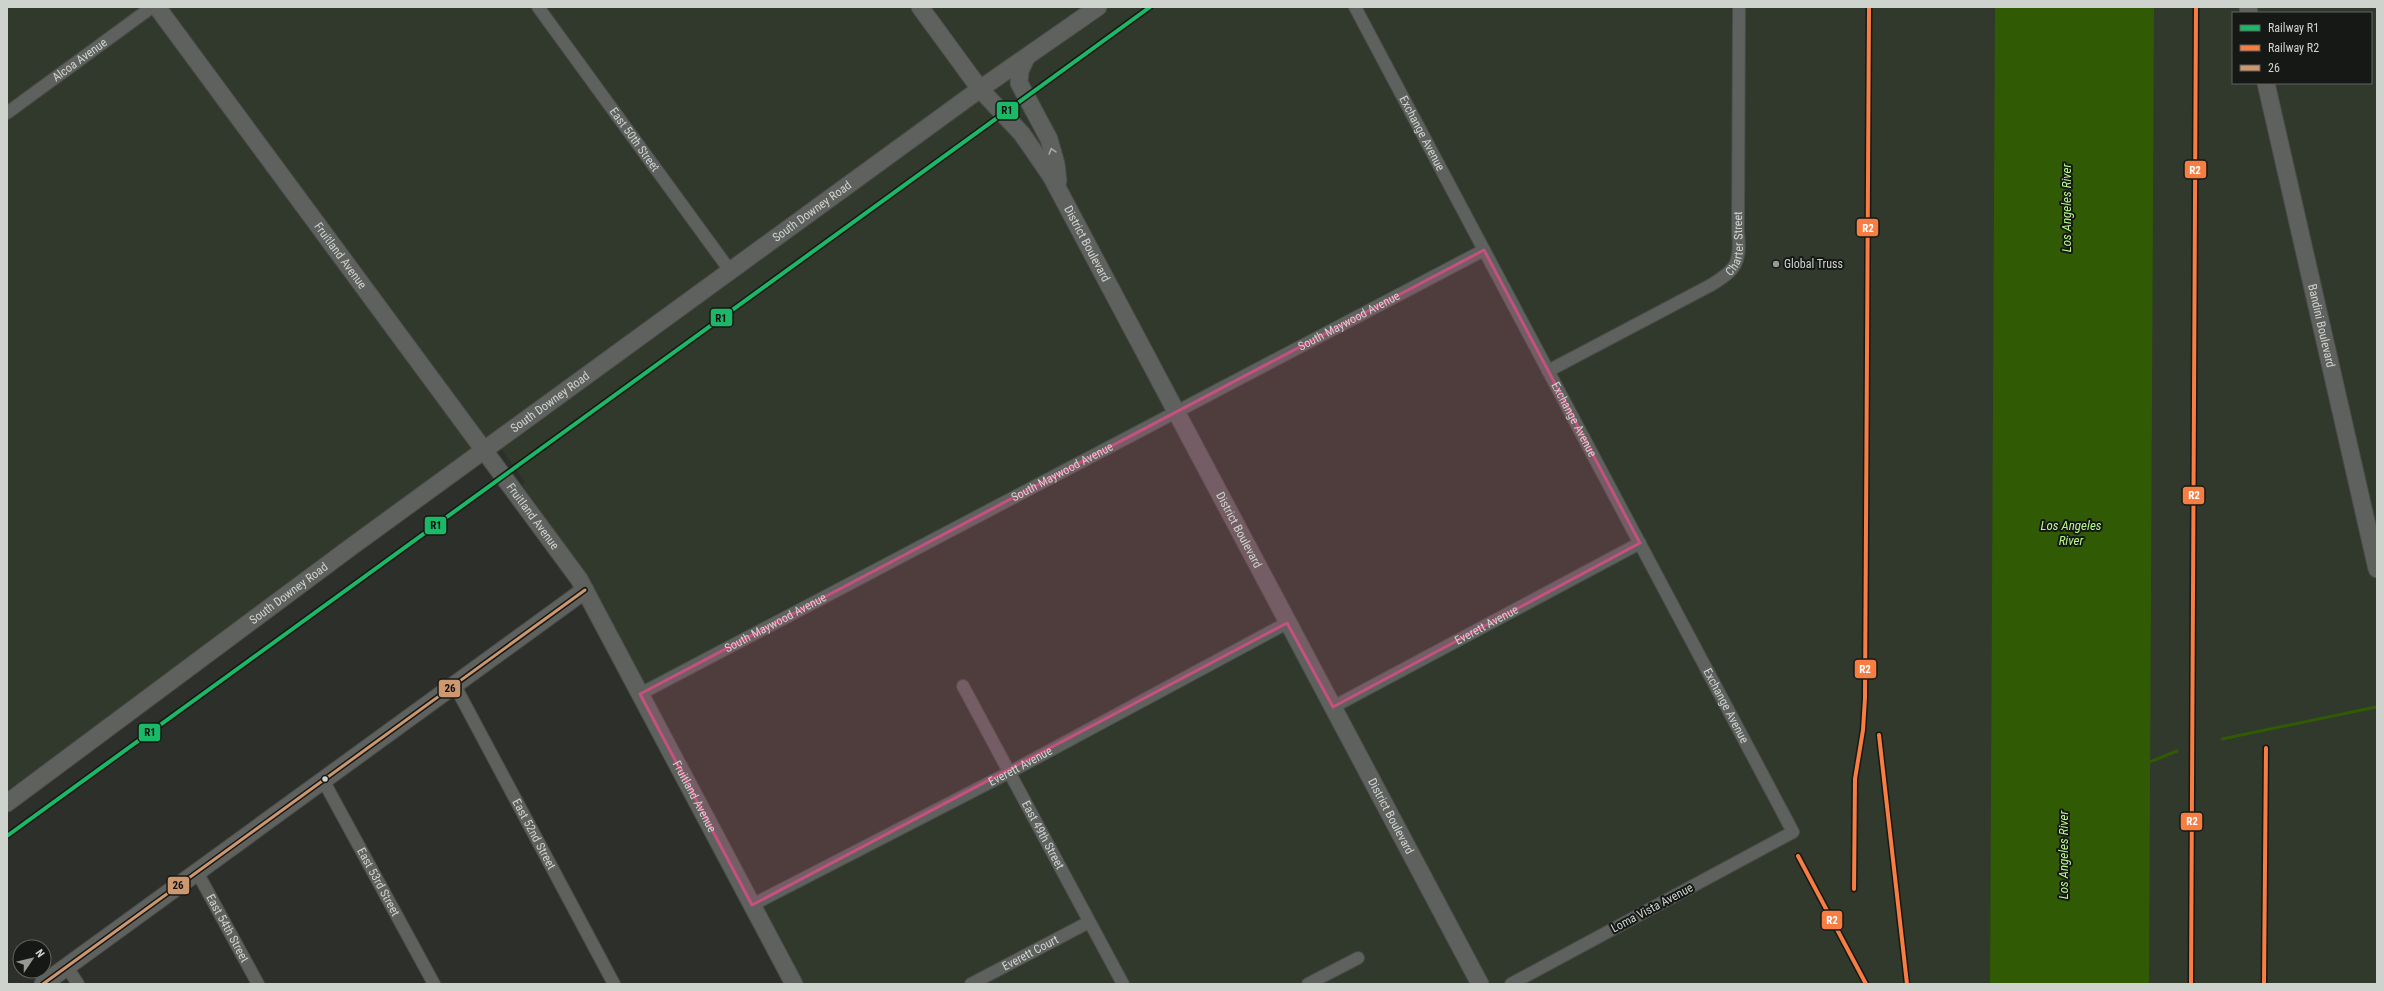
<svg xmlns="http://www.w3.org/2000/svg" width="2384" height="991" font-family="'Roboto Condensed',sans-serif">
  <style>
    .built { fill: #30392c; fill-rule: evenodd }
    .water { fill: #315a04 }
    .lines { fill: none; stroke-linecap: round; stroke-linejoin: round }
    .stream { stroke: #315a04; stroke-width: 3 }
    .street-casing { stroke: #4a4c48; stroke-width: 14 }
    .secondary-casing { stroke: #4a4c48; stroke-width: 19 }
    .street { stroke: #5f615e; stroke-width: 12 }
    .secondary { stroke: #5f615e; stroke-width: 17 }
    .bus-1-casing { stroke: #161815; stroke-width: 6 }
    .bus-1 { stroke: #cd976f; stroke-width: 3 }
    .rail-1-casing { stroke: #161815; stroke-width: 7 }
    .rail-2-casing { stroke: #161815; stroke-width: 7 }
    .rail-1 { stroke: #1ab867; stroke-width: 4 }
    .rail-2 { stroke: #f77d43; stroke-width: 4 }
    .oneway { stroke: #a8aba7 }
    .marked { fill: #c6507e; fill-opacity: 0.2; stroke: #c6507e; stroke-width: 3; stroke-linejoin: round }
    .poi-dot { fill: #969a95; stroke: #161815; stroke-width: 1.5 }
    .bus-dot { fill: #cfd3ce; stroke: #161815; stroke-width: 1.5 }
    .labels { text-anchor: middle; stroke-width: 4; stroke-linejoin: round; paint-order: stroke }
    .street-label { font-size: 12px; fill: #cfd3ce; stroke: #161815 }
    .poi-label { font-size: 12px; fill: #cfd3ce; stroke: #161815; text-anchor: start }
    .water-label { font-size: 13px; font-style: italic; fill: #b7f88b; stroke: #161815 }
    .line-badge { stroke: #161815; stroke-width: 1.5 }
    .badge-label { font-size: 11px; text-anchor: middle; font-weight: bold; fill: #fff }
    .pale-badge-label { font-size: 11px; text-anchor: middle; font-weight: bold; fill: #111 }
  </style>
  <rect width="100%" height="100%" fill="#2d2f2b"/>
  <path class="built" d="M7 7H2377V984H793L612 644 512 492 525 482 493 438 7 791ZM2233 13H2371V83H2233Z"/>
  <path class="water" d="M1995 7H2154L2149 984H1990Z"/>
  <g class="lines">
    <path class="stream" d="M2222 739 2376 707
      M2147 763 2177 751"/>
    <defs>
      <g id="street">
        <path id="s1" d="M538 7 731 272"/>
        <path id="s2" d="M1355 7 1793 832 1511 984"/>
        <path id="s3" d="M7 113 152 7"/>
        <path id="s4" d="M1548 371 1711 285C1737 269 1741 263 1738 231L1739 7"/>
        <path id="s5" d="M454 684 614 984"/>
        <path id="s6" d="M963 686 1123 984"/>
        <path id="s7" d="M640 694 1484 250"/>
        <path id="s8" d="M1333 707 1640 543"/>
        <path id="s9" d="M323 780 434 984"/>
        <path id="s10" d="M197 872 258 984"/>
        <path id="s11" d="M752 905 1010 772 1287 623"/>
        <path d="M67 967 78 984"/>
        <path id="s12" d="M971 984 1089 922"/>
        <path d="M1308 984 1358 958"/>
      </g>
      <g id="secondary">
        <path id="s13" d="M157 7 579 579 794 984"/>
        <path id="s14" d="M920 7 980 89 1022 134 1051 176 1480 984"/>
        <path d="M2248 7 2249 13"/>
        <path d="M1026 58 1020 71 1019 83 1049 139 1056 164 1058 181"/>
        <path id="s15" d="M2266 83 2377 569"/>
        <path id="s16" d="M7 803 351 547 980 89 1098 7"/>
        <path d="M43 984 585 590"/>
      </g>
    </defs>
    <use href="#street" class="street-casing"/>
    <use href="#secondary" class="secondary-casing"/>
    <use href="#street" class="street"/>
    <use href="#secondary" class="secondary"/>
    <defs>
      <path id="bus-1" d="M43 984 585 590"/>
    </defs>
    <use href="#bus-1" class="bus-1-casing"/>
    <use href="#bus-1" class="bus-1"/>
    <defs>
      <path id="rail-1" d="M7 836 1150 7"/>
      <path id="rail-2" d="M1879 735 1907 984
        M1798 856 1866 984
        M1854 889 1855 779 1863 730 1865 698 1869 7
        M2191 984 2196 7
        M2264 984 2266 748"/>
    </defs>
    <use href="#rail-1" class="rail-1-casing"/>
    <use href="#rail-2" class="rail-2-casing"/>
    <use href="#rail-1" class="rail-1"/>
    <use href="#rail-2" class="rail-2"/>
  </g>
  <defs><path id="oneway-chevron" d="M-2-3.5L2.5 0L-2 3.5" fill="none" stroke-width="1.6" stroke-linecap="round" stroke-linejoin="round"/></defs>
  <use class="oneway" href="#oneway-chevron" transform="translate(1052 151) rotate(-106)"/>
  <path class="marked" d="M1484 250 1640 543 1333 707 1287 623 752 905 640 694Z"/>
  <circle class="poi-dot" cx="1776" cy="264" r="4"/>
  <circle class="bus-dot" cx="325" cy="779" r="3.5"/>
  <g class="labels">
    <g class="street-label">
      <text dy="4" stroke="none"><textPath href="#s3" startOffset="90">Alcoa Avenue</textPath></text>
      <text dy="4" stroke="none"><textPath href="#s2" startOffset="143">Exchange Avenue</textPath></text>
      <text dy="4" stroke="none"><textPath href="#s1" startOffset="164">East 50th Street</textPath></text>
      <text dy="4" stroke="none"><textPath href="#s16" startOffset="999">South Downey Road</textPath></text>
      <text dy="4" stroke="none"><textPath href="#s4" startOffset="237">Charter Street</textPath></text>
      <text dy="4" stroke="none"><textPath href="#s14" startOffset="291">District Boulevard</textPath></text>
      <text dy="4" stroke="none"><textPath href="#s13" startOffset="309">Fruitland Avenue</textPath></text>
      <text dy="4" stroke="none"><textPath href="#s7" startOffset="801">South Maywood Avenue</textPath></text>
      <text dy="4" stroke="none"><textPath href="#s15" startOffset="249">Bandini Boulevard</textPath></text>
      <text dy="4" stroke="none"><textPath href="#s16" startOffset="675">South Downey Road</textPath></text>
      <text dy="4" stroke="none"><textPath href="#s2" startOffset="467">Exchange Avenue</textPath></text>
      <text dy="4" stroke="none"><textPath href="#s7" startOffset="477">South Maywood Avenue</textPath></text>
      <text dy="4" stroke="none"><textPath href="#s13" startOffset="633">Fruitland Avenue</textPath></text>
      <text dy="4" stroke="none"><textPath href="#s14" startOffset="615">District Boulevard</textPath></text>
      <text dy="4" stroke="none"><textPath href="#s16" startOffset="351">South Downey Road</textPath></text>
      <text dy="4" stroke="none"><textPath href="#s7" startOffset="153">South Maywood Avenue</textPath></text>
      <text dy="4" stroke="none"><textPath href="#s8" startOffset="174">Everett Avenue</textPath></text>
      <text dy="4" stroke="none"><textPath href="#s2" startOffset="791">Exchange Avenue</textPath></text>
      <text dy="4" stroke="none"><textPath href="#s11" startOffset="302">Everett Avenue</textPath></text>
      <text dy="4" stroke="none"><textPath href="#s13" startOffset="957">Fruitland Avenue</textPath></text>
      <text dy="4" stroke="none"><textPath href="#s14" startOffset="939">District Boulevard</textPath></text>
      <text dy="4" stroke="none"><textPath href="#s5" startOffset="170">East 52nd Street</textPath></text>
      <text dy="4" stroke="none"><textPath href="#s6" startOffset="169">East 49th Street</textPath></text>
      <text dy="4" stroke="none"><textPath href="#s9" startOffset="116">East 53rd Street</textPath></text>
      <text transform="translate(1652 908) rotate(-28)" y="4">Loma Vista Avenue</text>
      <text dy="4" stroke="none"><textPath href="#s10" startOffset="64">East 54th Street</textPath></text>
      <text dy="4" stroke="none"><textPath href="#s12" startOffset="67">Everett Court</textPath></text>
    </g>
    <g class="poi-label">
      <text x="1784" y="268">Global Truss</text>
    </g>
    <g class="water-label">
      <text transform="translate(2066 208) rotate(-90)" y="5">Los Angeles River</text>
      <text x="2071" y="530">Los Angeles<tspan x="2071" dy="15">River</tspan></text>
      <text transform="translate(2063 855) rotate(-90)" y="5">Los Angeles River</text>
    </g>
  </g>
  <g class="line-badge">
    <rect x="996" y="101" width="23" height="19" rx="4" fill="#1ab867"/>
    <rect x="2184" y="160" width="23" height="19" rx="4" fill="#f77d43"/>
    <rect x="1856" y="218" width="23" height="19" rx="4" fill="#f77d43"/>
    <rect x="710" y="308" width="23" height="19" rx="4" fill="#1ab867"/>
    <rect x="2182" y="486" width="23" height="19" rx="4" fill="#f77d43"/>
    <rect x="424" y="516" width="23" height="19" rx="4" fill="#1ab867"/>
    <rect x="1854" y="659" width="23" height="20" rx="4" fill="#f77d43"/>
    <rect x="438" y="679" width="23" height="19" rx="4" fill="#cd976f"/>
    <rect x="138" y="723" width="23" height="19" rx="4" fill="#1ab867"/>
    <rect x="2180" y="812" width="23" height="19" rx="4" fill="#f77d43"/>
    <rect x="167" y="876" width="23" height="19" rx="4" fill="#cd976f"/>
    <rect x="1821" y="910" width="22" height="20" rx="4" fill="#f77d43"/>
  </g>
  <g class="badge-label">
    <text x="2195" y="174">R2</text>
    <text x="1868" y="232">R2</text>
    <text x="2194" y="499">R2</text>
    <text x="1865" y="673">R2</text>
    <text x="2192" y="825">R2</text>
    <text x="1832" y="924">R2</text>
  </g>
  <g class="pale-badge-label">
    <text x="1007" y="114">R1</text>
    <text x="721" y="322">R1</text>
    <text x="436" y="529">R1</text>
    <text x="450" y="692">26</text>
    <text x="150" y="736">R1</text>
    <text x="178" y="889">26</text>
  </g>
  <rect width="2384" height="991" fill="none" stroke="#cfd3ce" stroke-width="16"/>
  <rect x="2232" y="12" width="140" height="72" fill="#161815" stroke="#60635f"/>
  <rect x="2240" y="25" width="20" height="6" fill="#1ab867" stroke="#60635f"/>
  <text x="2268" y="32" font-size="12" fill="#cfd3ce">Railway R1</text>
  <rect x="2240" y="45" width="20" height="6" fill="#f77d43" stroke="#60635f"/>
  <text x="2268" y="52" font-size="12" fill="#cfd3ce">Railway R2</text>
  <rect x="2240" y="65" width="20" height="6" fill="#cd976f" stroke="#60635f"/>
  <text x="2268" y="72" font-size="12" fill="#cfd3ce">26</text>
  <g transform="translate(32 959) rotate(55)"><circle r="19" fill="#161815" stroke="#60635f"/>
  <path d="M0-3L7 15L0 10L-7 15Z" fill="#969a95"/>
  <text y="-6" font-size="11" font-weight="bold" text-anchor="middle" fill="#cfd3ce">N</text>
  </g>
</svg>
